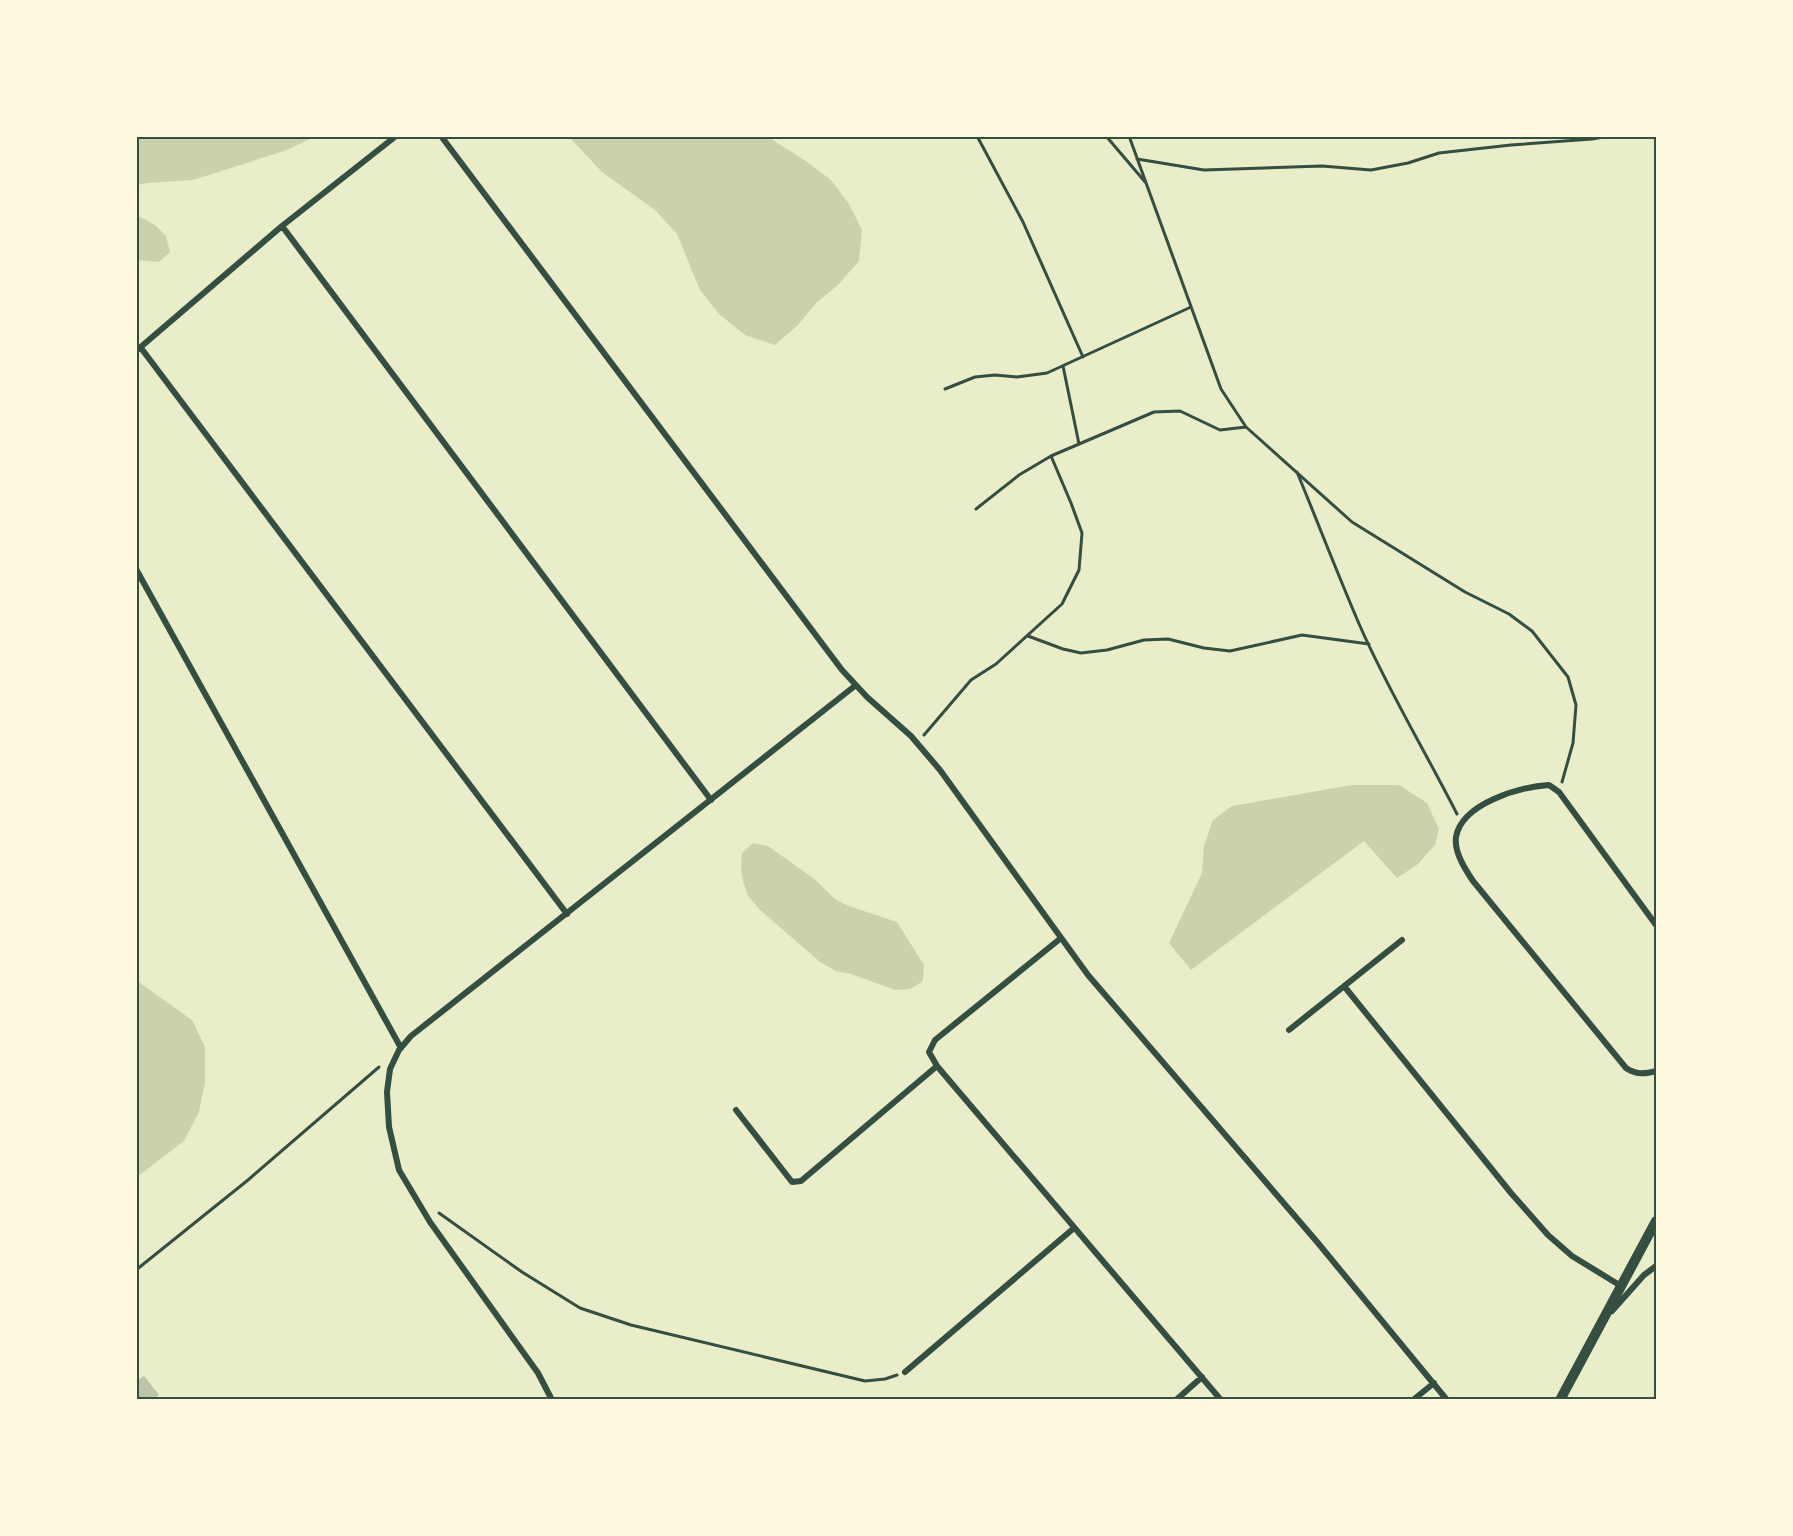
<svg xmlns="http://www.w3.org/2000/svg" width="1793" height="1536" font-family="'DejaVu Sans',sans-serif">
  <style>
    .green { fill: #cad2ad }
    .building { fill: #bcc5a7 }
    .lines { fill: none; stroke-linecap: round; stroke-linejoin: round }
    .path { stroke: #344e41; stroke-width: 3 }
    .minor { stroke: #344e41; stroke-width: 6 }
    .tertiary { stroke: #344e41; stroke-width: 10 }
    .neatline { fill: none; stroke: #344e41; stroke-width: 2 }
  </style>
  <rect width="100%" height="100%" fill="#e9edc9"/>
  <path class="green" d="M136 137 137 136 315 137 284 151 193 180 148 183 137 185Z
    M569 137H768L806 161 831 180 849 204 862 230 859 261 839 284 816 303 798 325 775 345 745 335 719 314 700 290 677 234 655 210 602 172Z
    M137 215 155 225 166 236 170 252 159 262 137 260Z
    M1352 785H1399L1427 803 1439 829 1435 845 1418 864 1397 878 1364 841 1191 970 1169 943 1202 873 1204 846 1213 820 1232 806Z
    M753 843 768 846 813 878 835 899 849 906 897 922 924 965 923 981 910 989 895 990 851 974 836 971 820 962 759 909 749 897 743 882 741 868 742 853Z
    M137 981 192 1020 205 1047V1082L199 1112 184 1141 137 1177Z"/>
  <path class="building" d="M144 1376 159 1395 153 1400H136V1378L138 1380Z"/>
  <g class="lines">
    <path class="path" d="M977 136 1023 222 1083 357
      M1106 136 1146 183
      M1129 136 1221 389 1246 427 1352 522 1465 592 1509 614 1532 631 1568 677 1576 705 1573 743 1562 782
      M1137 159 1204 170 1322 166 1371 170 1408 163 1439 153 1511 145 1592 139 1610 136
      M1063 366 1079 444
      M945 389 975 377 995 375 1017 377 1047 373 1191 307
      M1297 472C1318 523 1338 575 1360 626 1388 690 1425 751 1457 814
      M976 509 1019 475 1051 456 1154 412 1180 411 1220 430 1246 427
      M1028 636 1063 649 1081 653 1107 650 1144 640 1168 639 1204 648 1230 651 1302 635 1369 644
      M924 735 971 680 996 664 1062 604 1079 570 1082 533 1071 503 1051 456
      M439 1213 522 1272 580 1308 631 1325 865 1381 885 1379 897 1375
      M136 1270 248 1180 379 1067"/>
    <path class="minor" d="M441 136 842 670 867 697 911 736 940 770 1088 975 1318 1243 1447 1400
      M282 226 711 800
      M141 348 567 914
      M136 351 282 226 396 136
      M136 569 401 1048
      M1656 925 1559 792 1549 785C1520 787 1462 803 1456 837 1454 852 1465 869 1473 881L1626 1068C1636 1075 1645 1074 1656 1071
      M1061 938 935 1040 929 1052 937 1066 1221 1400
      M1344 986 1511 1193 1548 1235 1572 1256 1621 1286
      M1289 1030 1402 940
      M736 1110 792 1182 801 1181 937 1066
      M1612 1311 1644 1275 1656 1266
      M905 1372 1074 1228
      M552 1400 538 1373 430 1222 399 1170 389 1127 387 1092 390 1069 399 1050 411 1036 856 685
      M1176 1400 1202 1377
      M1413 1400 1434 1383"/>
    <path class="tertiary" d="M1560 1400 1656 1221"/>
  </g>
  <rect width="1793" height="1536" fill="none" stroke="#fefae0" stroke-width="276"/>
  <rect x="138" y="138" width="1517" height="1260" class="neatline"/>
</svg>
